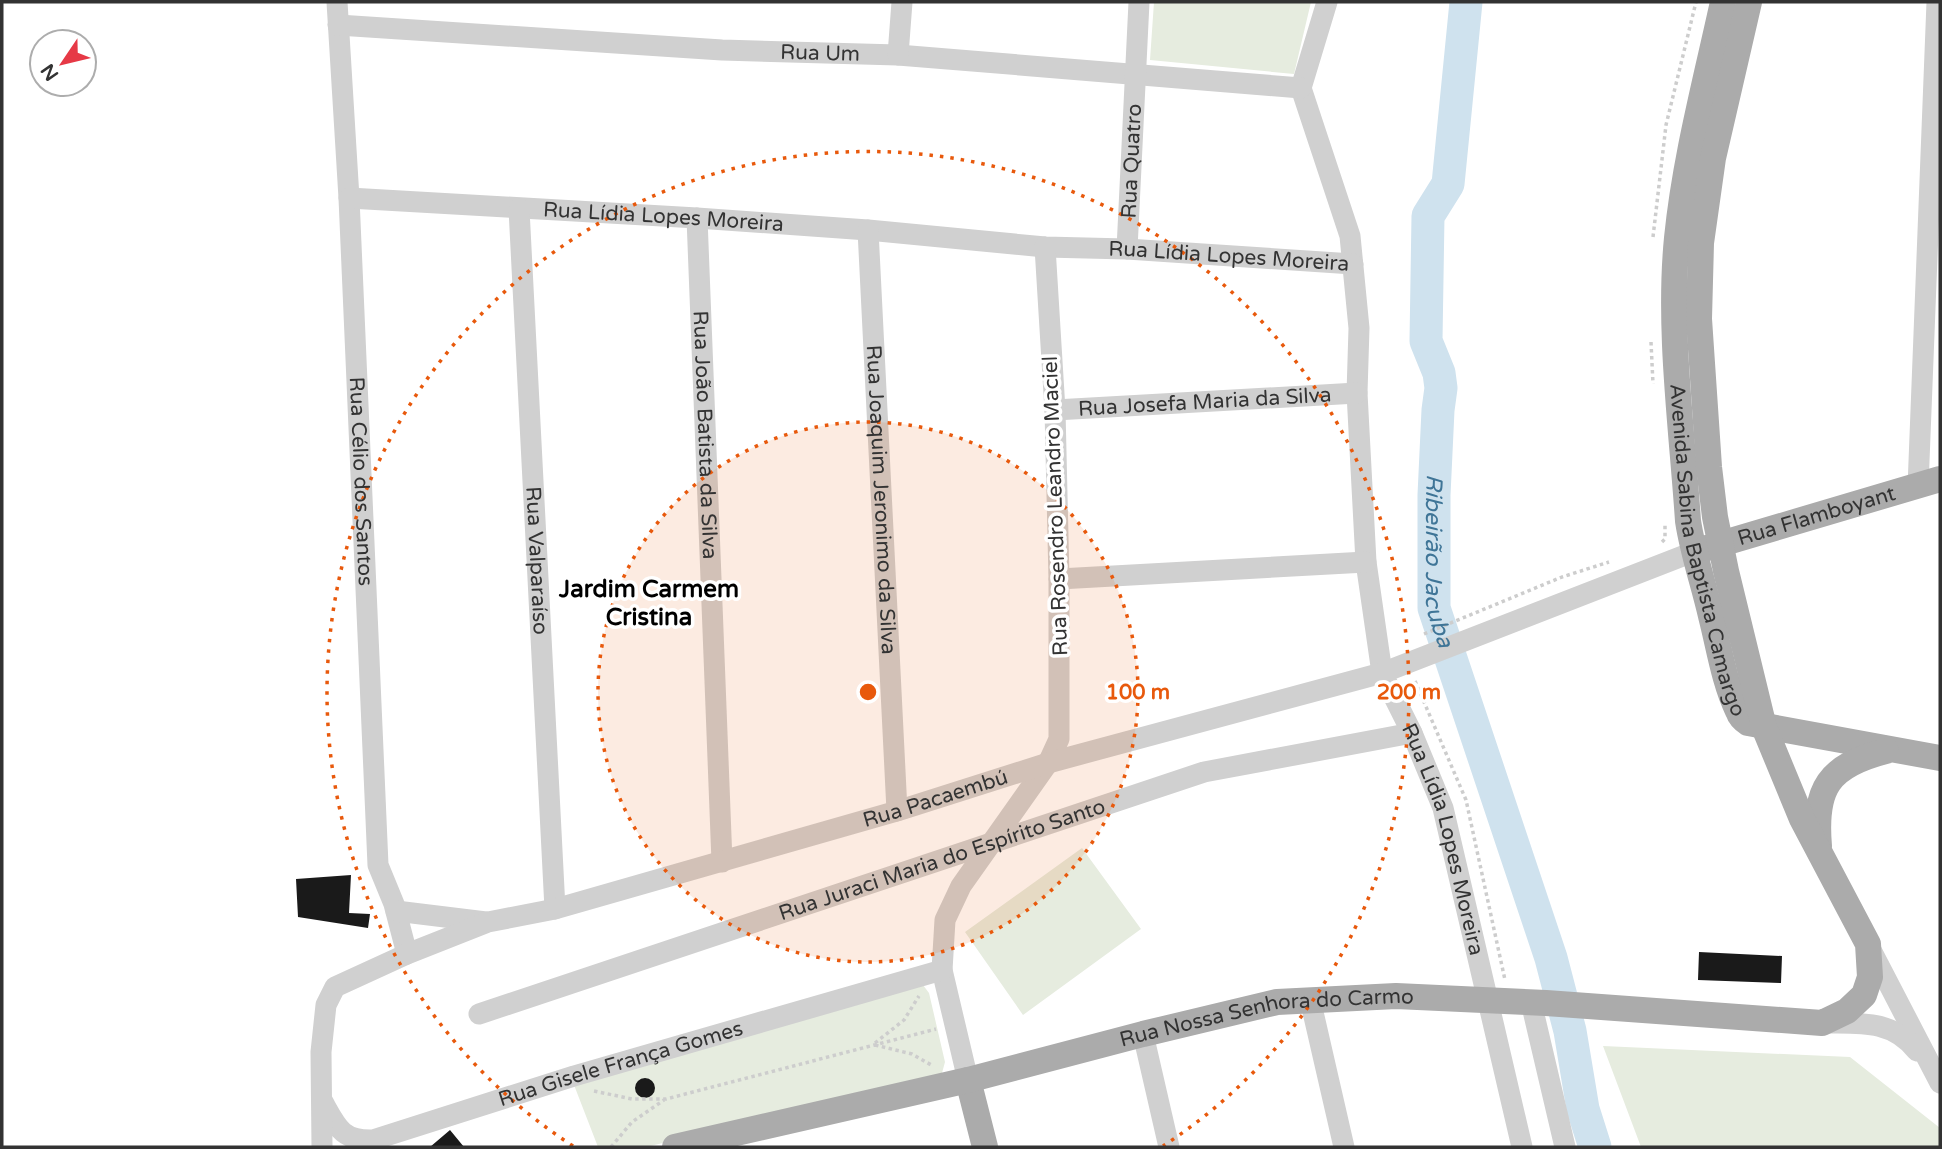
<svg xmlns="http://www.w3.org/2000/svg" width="1942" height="1149" font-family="'Varela Round',sans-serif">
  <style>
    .green { fill: #e6ecdf }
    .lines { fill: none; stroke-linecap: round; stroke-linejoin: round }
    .river { stroke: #cfe2ee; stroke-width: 33 }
    .building { fill: #1a1a1a }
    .path { stroke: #cdcdcd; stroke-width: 3.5; stroke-dasharray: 3.5 3.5; stroke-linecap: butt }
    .minor { stroke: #d0d0d0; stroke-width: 21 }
    .major { stroke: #ababab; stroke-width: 26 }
    .ring { fill: none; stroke: #e8590c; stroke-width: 3.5; stroke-dasharray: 3.5 7 }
    .labels { text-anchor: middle; stroke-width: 7; stroke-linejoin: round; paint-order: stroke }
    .street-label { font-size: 21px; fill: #333; stroke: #fff }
    .water-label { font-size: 23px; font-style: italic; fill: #3f7597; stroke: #fff }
    .quarter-label { font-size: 24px; font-weight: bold; fill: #000; stroke: #fff }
    .centre { fill: #e8590c; stroke: #fff; stroke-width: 3.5 }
    .ring-label { font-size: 21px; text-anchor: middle; font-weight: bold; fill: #e8590c; stroke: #fff; stroke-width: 7; stroke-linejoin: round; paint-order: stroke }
  </style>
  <rect width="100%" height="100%" fill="#fff"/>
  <path class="green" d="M1154 2H1311L1294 74 1150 60Z
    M1082 848 1141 929 1023 1015 965 932Z
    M923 985 929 993 945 1062 942 1073 932 1079 646 1147H598L574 1085Z
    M1603 1046 1850 1057 1940 1128V1147H1641Z"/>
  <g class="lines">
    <path class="river" id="s1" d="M1466 2 1448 184 1428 216 1426 341 1439 373 1441 388 1438 410 1434 495V608L1551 958 1570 1031 1583 1109 1595 1147"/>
  </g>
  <path class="building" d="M351 875 349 913 370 914 368 928 298 917 296 879Z
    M1699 952 1782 956 1781 983 1698 980Z
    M635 1088a10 10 0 1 1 20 0a10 10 0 1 1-20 0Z
    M450 1130 464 1147H430Z"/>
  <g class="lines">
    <path class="path" d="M1653 237 1666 125 1696 2
      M1651 342 1653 384
      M1662 542 1665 539V524
      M1424 634 1562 577 1609 562
      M1415 681 1466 800 1505 980
      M875 1043 904 1020 919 996
      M875 1045 912 1054 933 1066
      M594 1091 632 1099H666L936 1029
      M611 1147 632 1122 664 1100"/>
    <g class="minor">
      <path id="s2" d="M337 2 349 198 378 865 394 904 407 954"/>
      <path id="s3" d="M1327 2 1301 88 1350 236 1359 328 1357 393 1366 562 1382 673 1412 733 1443 808 1522 1147"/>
      <path id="s4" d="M338 25 722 50 898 55 1301 88"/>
      <path d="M898 55 902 2"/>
      <path id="s5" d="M349 198 697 218 868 230 1045 247 1127 249 1353 264"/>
      <path id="s6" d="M519 209 555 909"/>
      <path id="s7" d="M697 218 722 862"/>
      <path id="s8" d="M868 230 897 811"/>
      <path id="s9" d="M1127 249 1139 2"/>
      <path id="s10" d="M1055 410 1357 393"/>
      <path d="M1918 487 1937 2"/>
      <path d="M1059 579 1366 562"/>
      <path d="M396 911 486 922"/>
      <path d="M1870 948 1940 1083"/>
      <path d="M1310 999 1344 1147"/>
      <path d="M1531 1002 1565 1147"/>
      <path id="s11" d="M479 1014 1204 772 1412 733"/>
      <path d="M1825 1023C1861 1023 1893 1020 1917 1051"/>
      <path d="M1143 1034 1169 1147"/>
      <path d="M968 1080 942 970 945 920 961 886 1048 763 1059 739V579L1055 410 1045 247"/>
      <path id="s12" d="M323 1102C337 1127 342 1141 373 1140L574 1076 942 970"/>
      <path id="s13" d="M322 1147 321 1052 326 1005 335 987 407 954 488 922 555 909 897 811 1048 763 1382 673 1693 552"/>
    </g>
    <g class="major">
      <path id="s14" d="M1723 2C1706 80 1685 158 1677 238 1668 329 1682 430 1688 521 1693 554 1704 585 1711 616 1719 647 1724 682 1738 711 1740 717 1743 720 1748 723L1940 758"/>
      <path id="s15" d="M1707 548 1940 479"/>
      <path d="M1819 846C1814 788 1828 766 1886 751"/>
      <path d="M968 1080 985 1147"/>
      <path id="s16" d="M675 1147 968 1080 1143 1034 1277 1002 1396 996 1546 1003 1822 1023 1847 1011 1864 995 1870 977 1868 944 1802 819 1764 727 1726 571 1715 517 1709 467 1699 319 1701 243 1713 158 1749 2"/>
    </g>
  </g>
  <circle cx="868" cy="692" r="270" fill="#e8590c" fill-opacity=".12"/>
  <g class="ring">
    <circle cx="868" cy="692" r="270"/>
    <path d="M573 1146A541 541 0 1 1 1163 1146"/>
  </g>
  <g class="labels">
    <g class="street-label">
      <text dy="7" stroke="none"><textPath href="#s4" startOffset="483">Rua Um</textPath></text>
      <text dy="7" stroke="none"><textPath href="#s9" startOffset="88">Rua Quatro</textPath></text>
      <text dy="7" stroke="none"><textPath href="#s5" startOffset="315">Rua Lídia Lopes Moreira</textPath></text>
      <text dy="7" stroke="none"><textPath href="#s5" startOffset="882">Rua Lídia Lopes Moreira</textPath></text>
      <text dy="7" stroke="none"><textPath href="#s10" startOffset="150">Rua Josefa Maria da Silva</textPath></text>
      <text dy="7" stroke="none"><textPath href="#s7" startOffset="217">Rua João Batista da Silva</textPath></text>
      <text dy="7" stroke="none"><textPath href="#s2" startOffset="480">Rua Célio dos Santos</textPath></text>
      <text dy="7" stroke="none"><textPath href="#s8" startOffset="270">Rua Joaquim Jeronimo da Silva</textPath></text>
      <text transform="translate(1055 506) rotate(-92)" y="7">Rua Rosendro Leandro Maciel</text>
      <text dy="7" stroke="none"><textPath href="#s15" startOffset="114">Rua Flamboyant</textPath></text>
      <text dy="7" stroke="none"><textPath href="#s14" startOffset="556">Avenida Sabina Baptista Camargo</textPath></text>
      <text dy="7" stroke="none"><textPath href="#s6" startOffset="352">Rua Valparaíso</textPath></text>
      <text dy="7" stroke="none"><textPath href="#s13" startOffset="793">Rua Pacaembú</textPath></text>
      <text dy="7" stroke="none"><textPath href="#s3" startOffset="863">Rua Lídia Lopes Moreira</textPath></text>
      <text dy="7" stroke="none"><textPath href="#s11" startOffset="488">Rua Juraci Maria do Espírito Santo</textPath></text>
      <text dy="7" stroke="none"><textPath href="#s16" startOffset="607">Rua Nossa Senhora do Carmo</textPath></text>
      <text dy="7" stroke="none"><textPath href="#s12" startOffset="327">Rua Gisele França Gomes</textPath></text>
    </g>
    <g class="water-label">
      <text dy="8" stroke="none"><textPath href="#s1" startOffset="569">Ribeirão Jacuba</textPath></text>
    </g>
    <g class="quarter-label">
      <text x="649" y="597">Jardim Carmem<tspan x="649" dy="28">Cristina</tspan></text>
    </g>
  </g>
  <circle cx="868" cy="692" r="10" class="centre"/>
  <g class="ring-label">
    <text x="1138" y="699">100 m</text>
    <text x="1409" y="699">200 m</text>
  </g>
  <rect width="1942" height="1149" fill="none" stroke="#333333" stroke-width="7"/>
  <g transform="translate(63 63) rotate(235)"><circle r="33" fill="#ffffff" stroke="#adadad" stroke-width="2"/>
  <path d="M0-5L12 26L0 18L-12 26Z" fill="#e63946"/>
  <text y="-10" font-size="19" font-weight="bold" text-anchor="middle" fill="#333333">N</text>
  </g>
</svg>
